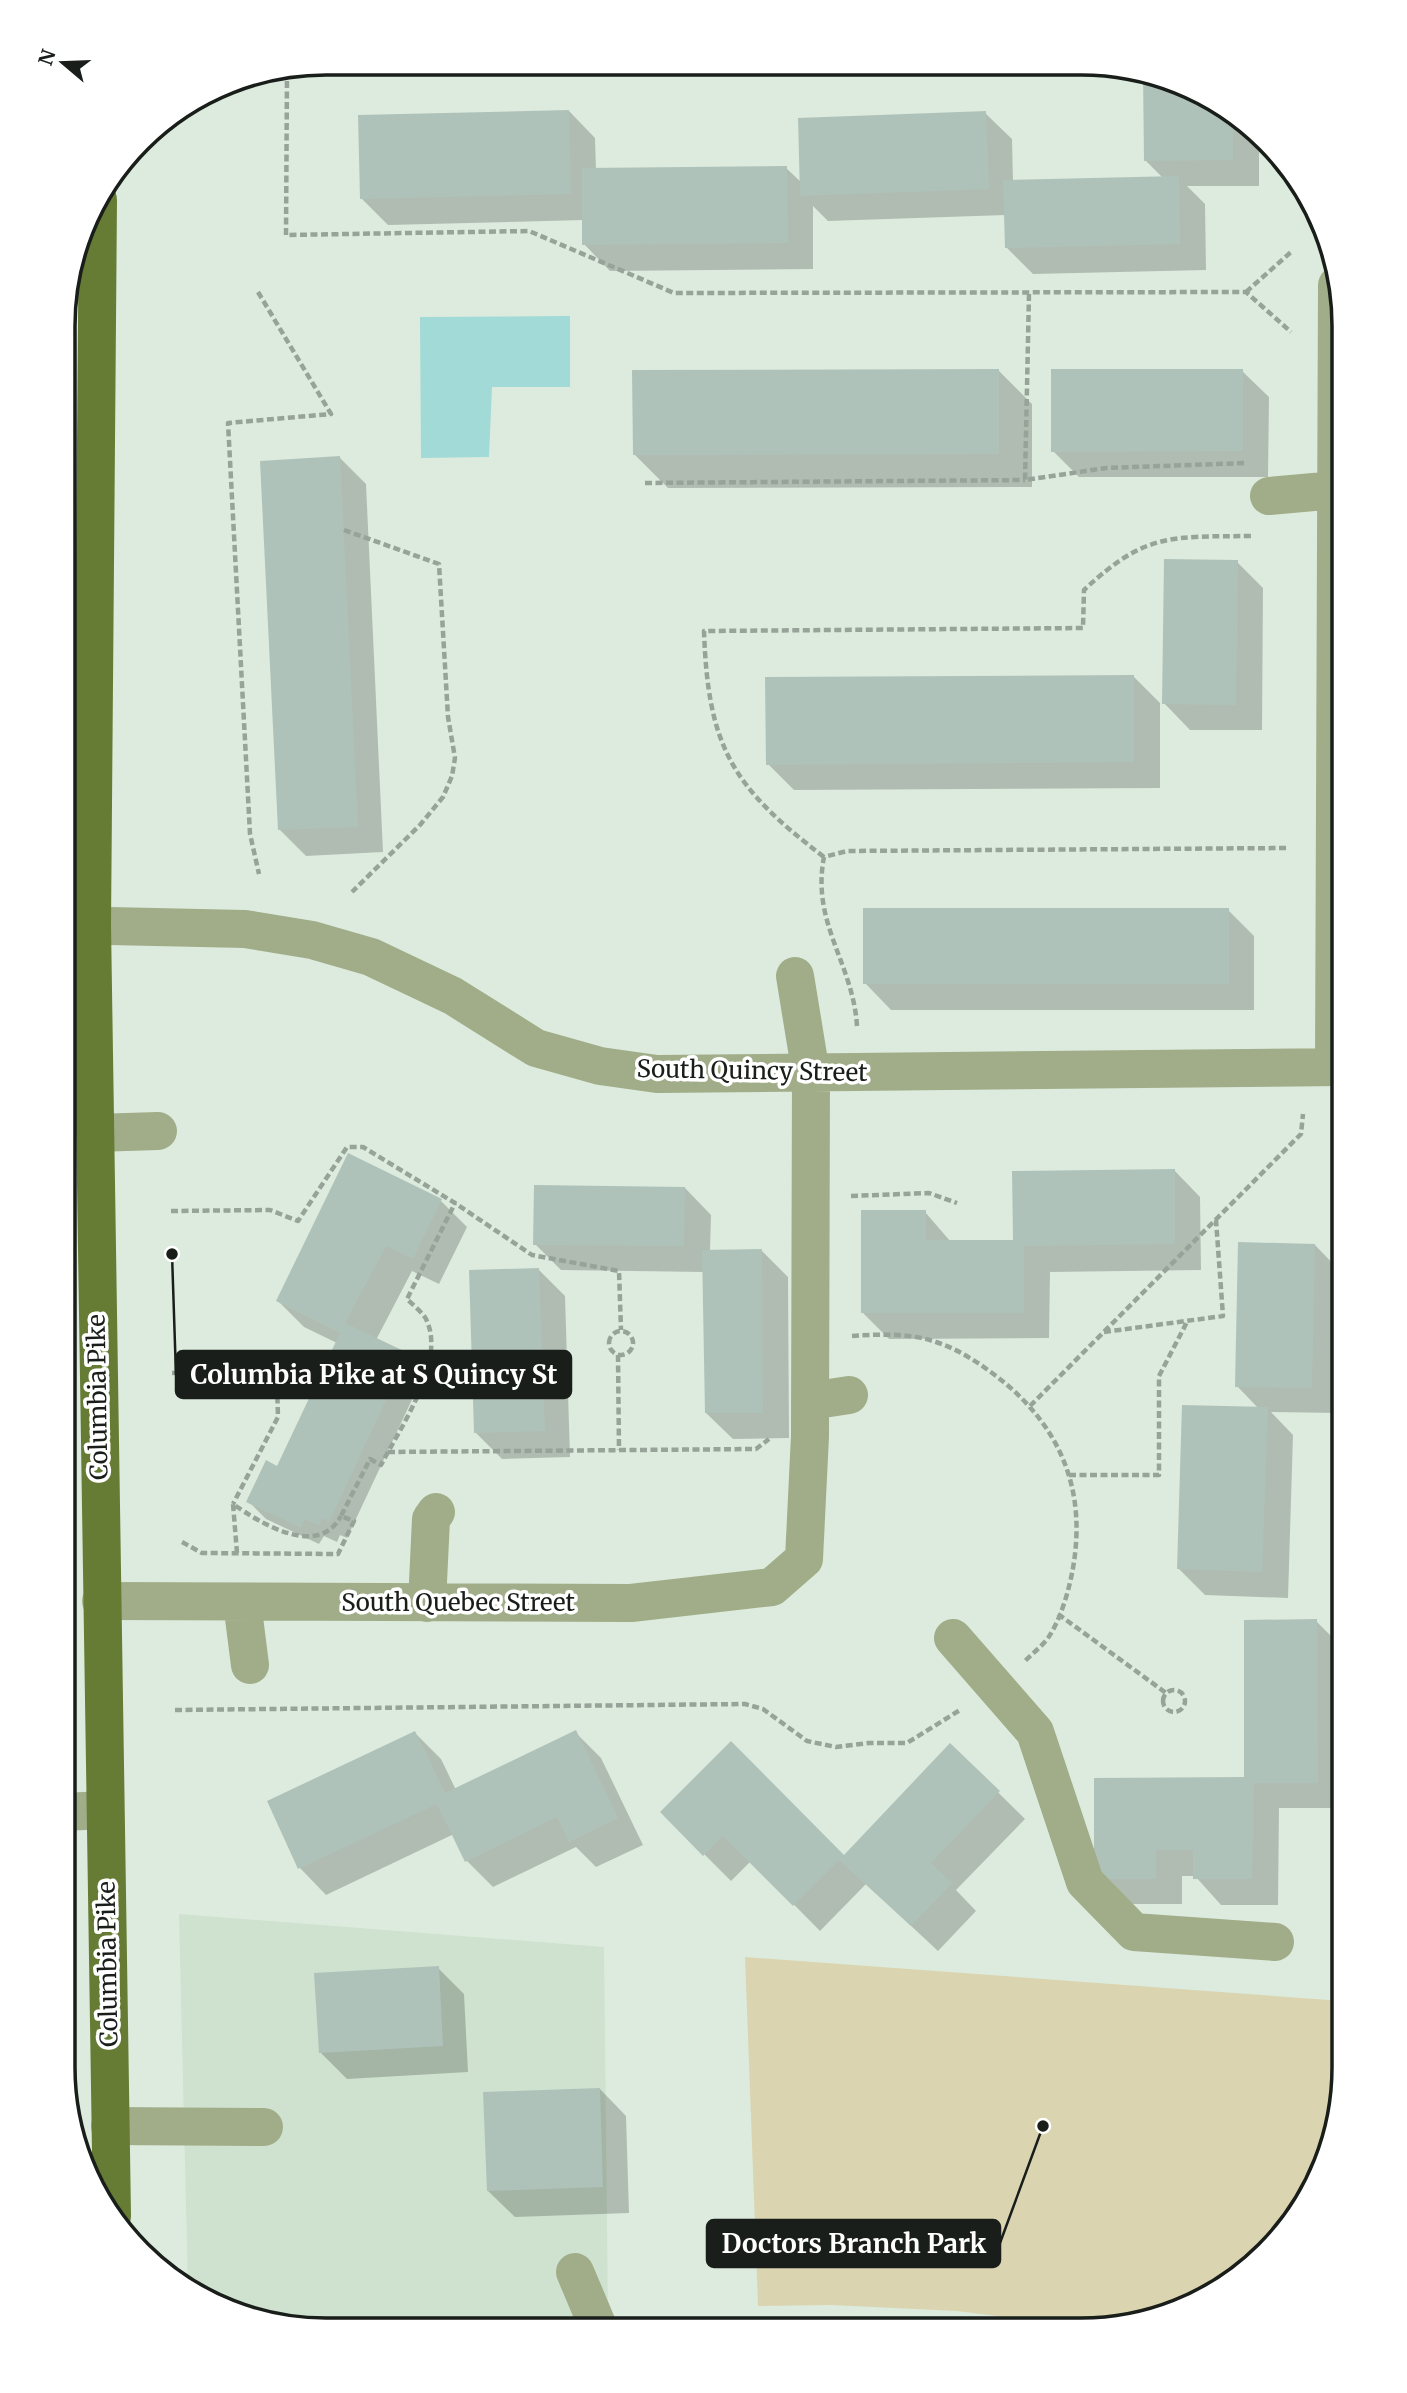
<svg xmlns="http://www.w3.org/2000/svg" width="1407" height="2393" font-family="Merriweather,serif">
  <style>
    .built { fill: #cee2cf }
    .green { fill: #dad5b0 }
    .water { fill: #a1dad6 }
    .shadow { fill: #0003 }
    .building { fill: #afc2ba }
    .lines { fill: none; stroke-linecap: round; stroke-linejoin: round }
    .path { stroke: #97a298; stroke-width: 4.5; stroke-dasharray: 7 3.5; stroke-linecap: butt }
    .minor { stroke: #a0ad88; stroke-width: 38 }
    .major { stroke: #667c34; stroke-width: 38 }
    .labels { text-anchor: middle; stroke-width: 7; stroke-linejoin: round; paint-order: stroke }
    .street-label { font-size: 24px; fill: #191e1a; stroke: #fff }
    .rim { fill: none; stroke: #191e1a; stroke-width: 3.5 }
    .leader { fill: none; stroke: #191e1a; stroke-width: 2.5 }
    .callout-dot { fill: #191e1a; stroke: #fff; stroke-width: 2.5 }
    .callout { fill: #191e1a; stroke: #191e1a; stroke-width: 2.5 }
    .callout-label { font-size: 26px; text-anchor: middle; font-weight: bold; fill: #fff }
  </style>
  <rect width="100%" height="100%" fill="#ddebde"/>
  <path class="built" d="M179 1914 604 1947 608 2313 463 2328H292L225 2310 188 2288Z"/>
  <path class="green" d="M745 1957 1343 2001V2084L1324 2167 1289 2227 1241 2276 1166 2316 1091 2328 957 2311 831 2305 758 2306Z"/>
  <path class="water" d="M570 316V387H492L489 457 421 458 420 317Z"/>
  <path class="shadow" d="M1145 73 1197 90 1259 134V186H1187L1205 204 1206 270 1033 274 1007 248 1006 215 828 221 813 206V269L610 271 584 244V220L388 225 362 199 569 111 595 138 596 170 786 168 802 183 985 113 1012 139 1013 182 1163 178 1145 160Z
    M998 370 1032 404V487L668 488 634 454Z
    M1242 371 1269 397 1268 477H1079L1053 451Z
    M340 458 366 484 383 852 306 856 280 830Z
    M1237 562 1263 588 1262 730H1190L1164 703Z
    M1133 676 1160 703V788L794 790 768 764Z
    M1228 910 1254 936V1010H891L865 983Z
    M1174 1170 1200 1197 1201 1270 1050 1272 1049 1338 889 1339 863 1313 925 1212 951 1242H1014Z
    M685 1188 711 1215 710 1251 761 1250 788 1277 789 1438 733 1439 706 1413 704 1272 561 1270 535 1244Z
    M441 1201 467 1227 439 1284 412 1271 376 1340 407 1354 425 1372 347 1538 340 1535 337 1542 324 1536 319 1544 266 1519 248 1501 278 1468 337 1343 304 1327 278 1301Z
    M1315 1245 1341 1272 1338 1413 1271 1412 1293 1435 1288 1598 1205 1595 1179 1569 1259 1409 1237 1386Z
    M539 1270 565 1296 570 1457 502 1459 476 1433Z
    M1316 1621 1343 1648V1808H1279L1278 1905H1221L1195 1876H1182V1904H1122L1095 1878 1246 1778Z
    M575 1732 601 1758 643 1845 596 1867 576 1847 493 1887 467 1861 454 1834 326 1895 300 1868 269 1802 415 1733 441 1759 456 1790Z
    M950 1745 1025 1819 956 1890 976 1911 938 1951 866 1884 820 1931 751 1861 731 1881 662 1812 844 1857Z
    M438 1968 464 1994 468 2072 347 2079 321 2053Z
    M600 2089 626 2116 629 2213 515 2217 488 2191Z"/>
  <path class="building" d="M1143 72 1197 90 1233 114V160L1144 161Z
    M569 110 571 194 360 199 358 115Z
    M986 111 989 189 800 196 798 118Z
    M787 166 788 243 582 245V168Z
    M1179 176 1180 244 1005 248 1003 180Z
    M999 369V454L633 455 632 370Z
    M1051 369H1243V451L1051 452Z
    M340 456 358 827 278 830 260 461Z
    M1164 559 1238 560 1236 705 1162 704Z
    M1134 675V762L766 765 765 677Z
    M863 908H1229V984H863Z
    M348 1153 442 1199 413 1259 386 1246 345 1323 408 1353 329 1522 322 1518 319 1525 305 1519 301 1528 246 1502 266 1460 277 1466 340 1333 276 1301Z
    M1175 1169V1244L1024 1246V1313H861V1210H926V1240H1013L1012 1171Z
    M534 1185 685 1187 684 1246 533 1245Z
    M1238 1242 1315 1244 1312 1388 1235 1387Z
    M762 1249 763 1413H705L702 1250Z
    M539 1268 545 1431 474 1433 469 1270Z
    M1182 1405 1268 1407 1262 1572 1177 1569Z
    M1317 1619 1318 1783H1254L1252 1879H1193V1850H1156V1879H1094V1778L1244 1777V1620Z
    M576 1730 618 1818 569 1842 557 1817 465 1862 437 1804 298 1869 267 1801 415 1731 445 1793Z
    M731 1741 844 1855 950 1743 1000 1791 931 1863 952 1883 911 1926 839 1860 793 1906 723 1836 703 1856 660 1812Z
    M439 1966 443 2046 319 2053 314 1973Z
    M600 2088 603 2187 487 2191 483 2092Z"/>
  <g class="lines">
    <path class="path" d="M274 73H287L286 235 529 231 674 293 1246 292 1291 332
      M287 73 1092 68
      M258 292 331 414 228 423 250 834 259 874
      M1246 292 1291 252
      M1029 294 1025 480 1106 468 1244 463
      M645 483 1025 480
      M344 530 439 564 448 717 455 758 452 776 443 797 420 825 352 892
      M824 857C732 787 708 747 704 631L1083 628 1084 590C1146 532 1171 537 1251 536
      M857 1026C853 963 811 923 824 857L847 851 1288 848
      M851 1196 929 1193 957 1203
      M171 1211 270 1210 298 1221 347 1147H363L455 1203 532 1255 619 1271 621 1330
      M609 1343a12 12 0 1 1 24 0a12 12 0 1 1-24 0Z
      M1104 1332 1223 1316 1216 1220
      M852 1336C880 1334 909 1333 936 1342 961 1350 985 1367 1005 1383 1063 1432 1086 1493 1073 1568 1069 1590 1061 1619 1048 1638 1042 1646 1033 1653 1025 1661
      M618 1355 619 1450
      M172 1373 268 1369 277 1385 278 1417 233 1504
      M1030 1406 1301 1134 1303 1114
      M388 1452 756 1449 769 1439
      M1069 1475H1159V1376L1188 1320
      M182 1542 202 1553 338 1554 354 1521 341 1516 370 1459 381 1465C400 1428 447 1361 426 1319 422 1312 413 1305 407 1299L455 1203
      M237 1553 233 1504C260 1523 318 1559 341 1516
      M1058 1614 1166 1693
      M1163 1701a11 11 0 1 1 22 0a11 11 0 1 1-22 0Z
      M175 1710 745 1704 763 1709 807 1741 836 1747 869 1743H907L960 1710"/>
    <path class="minor" d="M1269 496 1336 490
      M64 925 245 929 312 940 371 957 453 996 536 1048 600 1066 657 1074 1344 1067
      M1334 1067 1337 285
      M95 1133 158 1131
      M810 1401 849 1395
      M101 1601 631 1603 772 1587 804 1559 810 1436 811 1074 795 976
      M242 1602 250 1665
      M427 1603 431 1519 436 1512
      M953 1638 1035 1732 1085 1882 1134 1932 1275 1942
      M63 1812 105 1810
      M110 2126 264 2127
      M575 2272 599 2329"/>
    <path class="major" d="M98 200 92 925 112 2216"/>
  </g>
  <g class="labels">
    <g class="street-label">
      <text transform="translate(752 1071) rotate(1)" y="8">South Quincy Street</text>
      <text transform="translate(98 1397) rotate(-91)" y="8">Columbia Pike</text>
      <text x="458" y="1611">South Quebec Street</text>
      <text transform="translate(108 1964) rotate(-91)" y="8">Columbia Pike</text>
    </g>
  </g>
  <path d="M0 0H1407V2393H0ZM326 75H1081A251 251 0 0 1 1332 326V2067A251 251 0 0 1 1081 2318H326A251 251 0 0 1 75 2067V326A251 251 0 0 1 326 75Z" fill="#fff" fill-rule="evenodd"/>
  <path class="rim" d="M326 75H1081A251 251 0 0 1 1332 326V2067A251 251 0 0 1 1081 2318H326A251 251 0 0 1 75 2067V326A251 251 0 0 1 326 75Z"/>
  <path class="leader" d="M172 1254L176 1375M1043 2126L1000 2243"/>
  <g class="callout-dot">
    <circle cx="172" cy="1254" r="7"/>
    <circle cx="1043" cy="2126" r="7"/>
  </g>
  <g class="callout">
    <rect x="176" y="1351" width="395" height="47" rx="7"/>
    <rect x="707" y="2220" width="293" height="47" rx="7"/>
  </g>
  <g class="callout-label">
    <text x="374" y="1384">Columbia Pike at S Quincy St</text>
    <text x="854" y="2253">Doctors Branch Park</text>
  </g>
  <g transform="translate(63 63) rotate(289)" stroke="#ffffff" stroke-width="5" paint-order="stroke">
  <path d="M0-5L12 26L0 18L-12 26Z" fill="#191e1a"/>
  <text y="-10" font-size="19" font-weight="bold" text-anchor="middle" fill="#191e1a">N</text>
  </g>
</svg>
